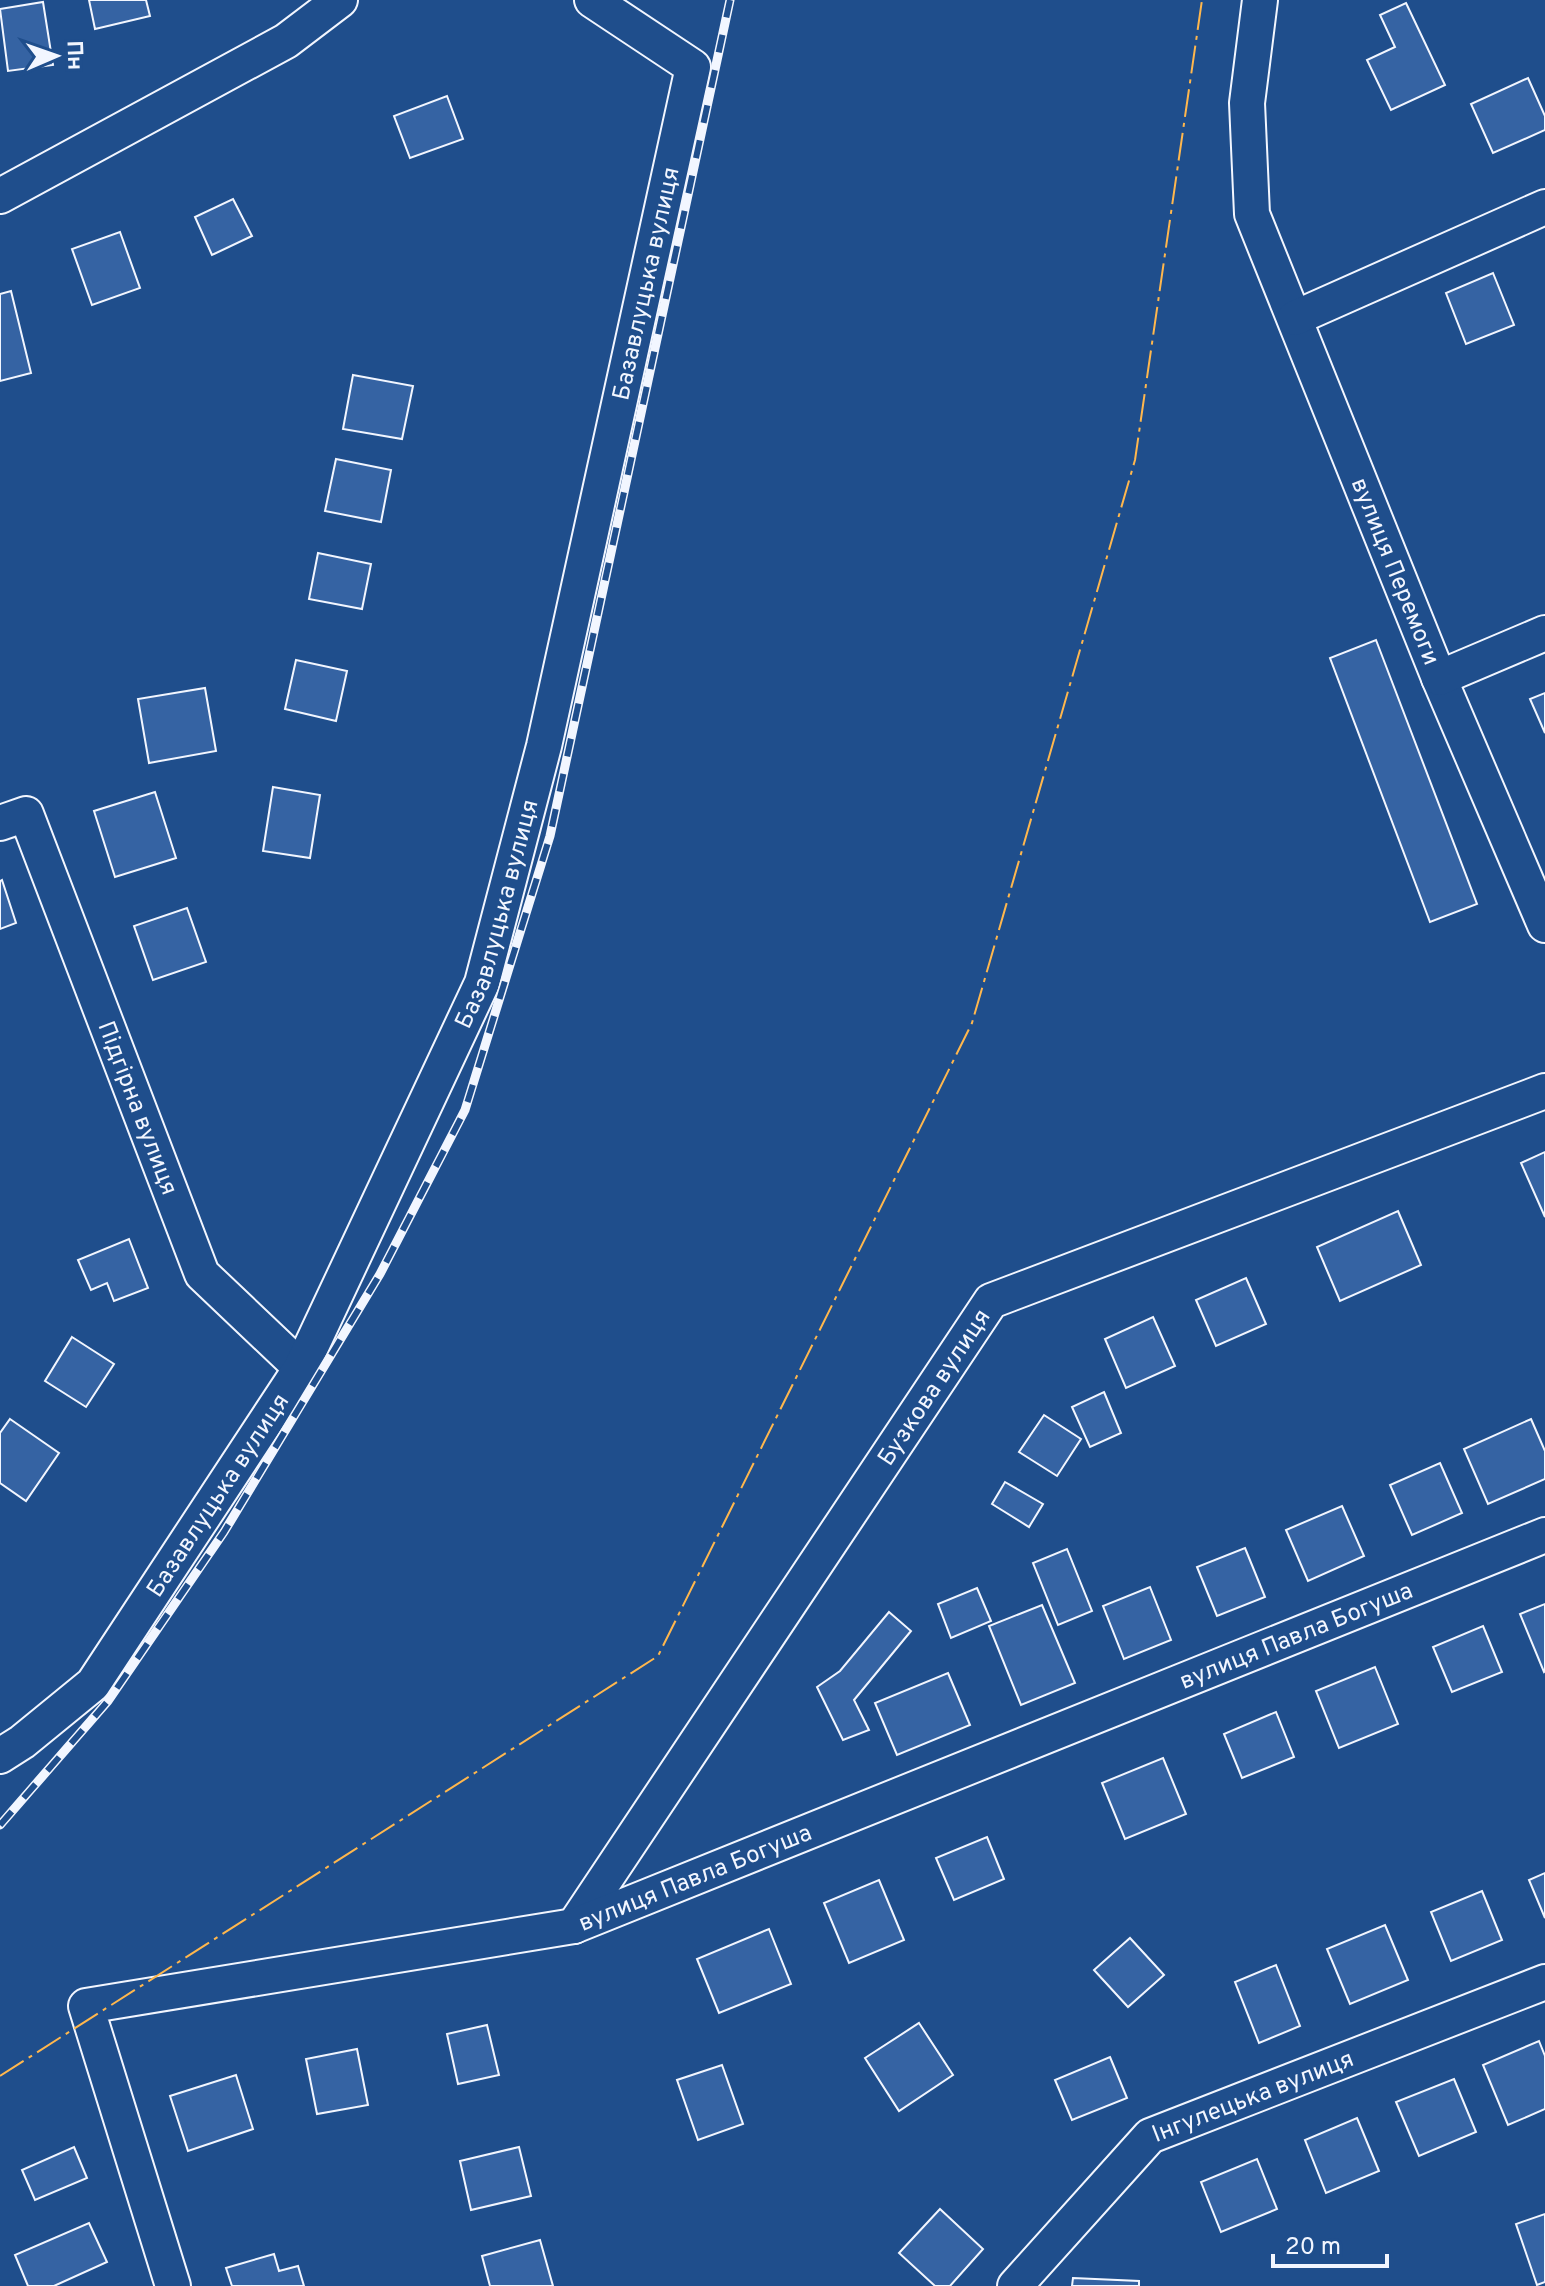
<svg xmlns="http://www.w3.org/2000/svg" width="1545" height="2286" font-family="Overpass,sans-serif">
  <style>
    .building { fill: #3563a3; stroke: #f2f6ff; stroke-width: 2 }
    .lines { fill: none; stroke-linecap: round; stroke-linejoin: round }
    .minor-casing { stroke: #f2f6ff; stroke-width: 38 }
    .minor { stroke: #1f4e8c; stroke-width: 34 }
    .rail-casing { stroke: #f2f6ff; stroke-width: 9 }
    .rail { stroke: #1f4e8c; stroke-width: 6; stroke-dasharray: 18; stroke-linecap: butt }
    .power { stroke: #ffb74d; stroke-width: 2; stroke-dasharray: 28 6 4 6; stroke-linecap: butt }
    .labels { text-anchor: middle; stroke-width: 6; stroke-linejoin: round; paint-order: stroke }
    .street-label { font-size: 24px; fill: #f2f6ff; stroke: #1f4e8c }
  </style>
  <rect width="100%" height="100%" fill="#1f4e8c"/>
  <!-- building -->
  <g class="building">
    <path d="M89,0H146L150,16L95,29Z"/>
    <path d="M43,2L53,65L8,71L0,9Z"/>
    <path d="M1406,3L1445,85L1391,110L1367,60L1395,47L1380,15Z"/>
    <path d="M1528,78L1545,116V130L1493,153L1471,104Z"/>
    <path d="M447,96L463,139L410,158L394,116Z"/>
    <path d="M233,199L252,236L212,255L195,217Z"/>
    <path d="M120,232L140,288L92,305L72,249Z"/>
    <path d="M1493,273L1514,325L1466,344L1446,293Z"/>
    <path d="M11,291L31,373L0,381V294Z"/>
    <path d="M353,375L413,386L402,439L343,429Z"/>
    <path d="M336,459L391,470L381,522L325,511Z"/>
    <path d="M318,553L371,564L362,609L309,599Z"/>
    <path d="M1376,640L1477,904L1430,922L1330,658Z"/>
    <path d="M296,660L347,671L336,721L285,709Z"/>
    <path d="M205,688L216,751L149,763L138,699Z"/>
    <path d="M1545,693V733L1530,699Z"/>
    <path d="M273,787L320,795L310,858L263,851Z"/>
    <path d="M155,792L176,858L115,877L94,811Z"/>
    <path d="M2,880L16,923L0,929V881Z"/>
    <path d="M187,908L206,962L153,980L134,926Z"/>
    <path d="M1545,1152V1217L1521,1163Z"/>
    <path d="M1398,1211L1421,1265L1340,1301L1317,1247Z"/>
    <path d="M129,1239L148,1288L114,1301L107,1283L91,1290L78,1260Z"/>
    <path d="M1246,1278L1266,1324L1216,1346L1196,1300Z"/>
    <path d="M1153,1317L1175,1366L1126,1388L1105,1339Z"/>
    <path d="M72,1337L114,1364L86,1407L45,1381Z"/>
    <path d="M1104,1392L1121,1433L1090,1447L1072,1407Z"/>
    <path d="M1044,1415L1081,1439L1057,1476L1019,1452Z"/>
    <path d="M10,1419L59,1453L26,1501L0,1483V1433Z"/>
    <path d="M1531,1419L1545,1451V1479L1488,1504L1464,1449Z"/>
    <path d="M1440,1463L1462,1513L1412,1535L1390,1485Z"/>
    <path d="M1005,1482L1043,1504L1029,1527L992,1504Z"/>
    <path d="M1342,1506L1364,1556L1308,1581L1286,1530Z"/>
    <path d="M1245,1548L1265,1597L1217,1616L1197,1567Z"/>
    <path d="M1067,1549L1092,1611L1058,1625L1033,1563Z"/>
    <path d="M1150,1587L1171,1640L1124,1659L1103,1606Z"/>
    <path d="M977,1588L991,1621L951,1638L938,1604Z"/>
    <path d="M1545,1604V1671L1544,1672L1520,1614Z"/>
    <path d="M1042,1605L1075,1683L1021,1705L989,1626Z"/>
    <path d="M889,1612L911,1631L854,1700L869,1730L843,1740L817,1687L840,1671Z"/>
    <path d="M1483,1626L1502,1672L1452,1692L1433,1647Z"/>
    <path d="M1375,1667L1398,1724L1339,1748L1316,1691Z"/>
    <path d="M948,1673L970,1725L897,1755L875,1703Z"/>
    <path d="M1276,1712L1294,1757L1242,1778L1224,1734Z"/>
    <path d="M1163,1758L1186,1814L1125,1839L1102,1783Z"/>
    <path d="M987,1837L1004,1879L954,1900L936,1858Z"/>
    <path d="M1545,1873V1918L1529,1880Z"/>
    <path d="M879,1880L904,1940L849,1963L824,1903Z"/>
    <path d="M1482,1891L1502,1940L1451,1961L1431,1912Z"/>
    <path d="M1385,1925L1408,1980L1350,2004L1327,1949Z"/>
    <path d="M769,1929L791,1984L719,2013L697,1959Z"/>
    <path d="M1130,1938L1164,1975L1128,2007L1094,1970Z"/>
    <path d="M1276,1965L1300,2026L1259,2043L1235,1982Z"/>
    <path d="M919,2023L953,2075L899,2111L865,2058Z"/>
    <path d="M487,2025L499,2075L458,2084L447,2034Z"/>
    <path d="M1539,2041L1545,2056V2109L1508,2125L1483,2065Z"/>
    <path d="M357,2049L368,2105L317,2114L306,2059Z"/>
    <path d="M1110,2057L1127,2098L1072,2120L1055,2080Z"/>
    <path d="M722,2065L743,2124L698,2140L677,2080Z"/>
    <path d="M236,2075L253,2129L188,2151L170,2096Z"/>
    <path d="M1454,2079L1476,2132L1419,2156L1396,2102Z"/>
    <path d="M1357,2118L1379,2171L1326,2193L1305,2140Z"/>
    <path d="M74,2147L87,2178L35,2200L22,2170Z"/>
    <path d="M519,2147L531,2196L471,2210L460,2161Z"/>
    <path d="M1257,2159L1277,2209L1221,2232L1201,2182Z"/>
    <path d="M940,2209L983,2249L950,2286H935L899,2253Z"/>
    <path d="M1545,2214V2282L1537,2285L1516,2224Z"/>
    <path d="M89,2223L107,2262L54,2286H28L15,2255Z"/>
    <path d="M540,2240L553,2286H490L482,2256Z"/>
    <path d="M274,2254L279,2271L298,2266L304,2286H232L226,2268Z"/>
    <path d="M1073,2278L1139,2281V2286H1072Z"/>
  </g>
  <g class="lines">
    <defs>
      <g id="minor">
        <path id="s1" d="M1260,0L1247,103L1252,214L1439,678L1545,925"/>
        <path d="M0,196L286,41L340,0"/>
        <path d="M1295,318L1545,207"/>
        <path d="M1439,678L1545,633"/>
        <path id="s2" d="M0,823L26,814L202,1274L301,1368"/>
        <path id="s3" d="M0,1756L22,1742L93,1684L301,1368L482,983L544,746L693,67L592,0"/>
        <path id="s4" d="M574,1926L991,1301L1545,1091"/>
        <path id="s5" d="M173,2286L86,2006L574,1926L1545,1535"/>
        <path id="s6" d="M1015,2286L1150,2136L1545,1982"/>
      </g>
    </defs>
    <!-- minor casing -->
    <use href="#minor" class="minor-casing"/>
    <!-- minor -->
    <use href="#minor" class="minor"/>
    <defs>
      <path id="rail" d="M0,1825L108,1701L224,1532L380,1274L465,1110L550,836L730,0"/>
    </defs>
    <!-- rail casing -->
    <use href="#rail" class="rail-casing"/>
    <!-- rail -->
    <use href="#rail" class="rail"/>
    <!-- power -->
    <path class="power" d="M0,2076L658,1656L972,1023L1135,460L1202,0"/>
  </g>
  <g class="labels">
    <!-- street labels -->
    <g class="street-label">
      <text dy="8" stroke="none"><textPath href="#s3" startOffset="1640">Базавлуцька вулиця</textPath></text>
      <text dy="8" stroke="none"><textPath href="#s1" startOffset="600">вулиця Перемоги</textPath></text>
      <text dy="8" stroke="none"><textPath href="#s3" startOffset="992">Базавлуцька вулиця</textPath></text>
      <text dy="8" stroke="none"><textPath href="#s2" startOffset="342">Підгірна вулиця</textPath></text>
      <text dy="8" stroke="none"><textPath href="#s4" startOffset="648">Бузкова вулиця</textPath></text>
      <text dy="8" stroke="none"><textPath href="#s3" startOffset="344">Базавлуцька вулиця</textPath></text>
      <text dy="8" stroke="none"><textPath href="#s5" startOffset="1566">вулиця Павла Богуша</textPath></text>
      <text dy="8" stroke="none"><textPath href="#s5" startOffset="918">вулиця Павла Богуша</textPath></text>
      <text dy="8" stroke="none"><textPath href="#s6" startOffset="312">Інгулецька вулиця</textPath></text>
    </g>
  </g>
  <!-- north arrow -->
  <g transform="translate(56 56) rotate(88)" stroke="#1f4e8c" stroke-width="6" paint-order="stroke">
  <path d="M0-6L14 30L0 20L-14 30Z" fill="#f2f6ff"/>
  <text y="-12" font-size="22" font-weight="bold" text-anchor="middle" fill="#f2f6ff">Пн</text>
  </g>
  <!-- scale -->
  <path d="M1273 2254v12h114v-12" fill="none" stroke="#f2f6ff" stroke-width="4"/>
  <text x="1285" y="2254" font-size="24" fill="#f2f6ff" stroke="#1f4e8c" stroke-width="6" paint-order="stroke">20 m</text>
</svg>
